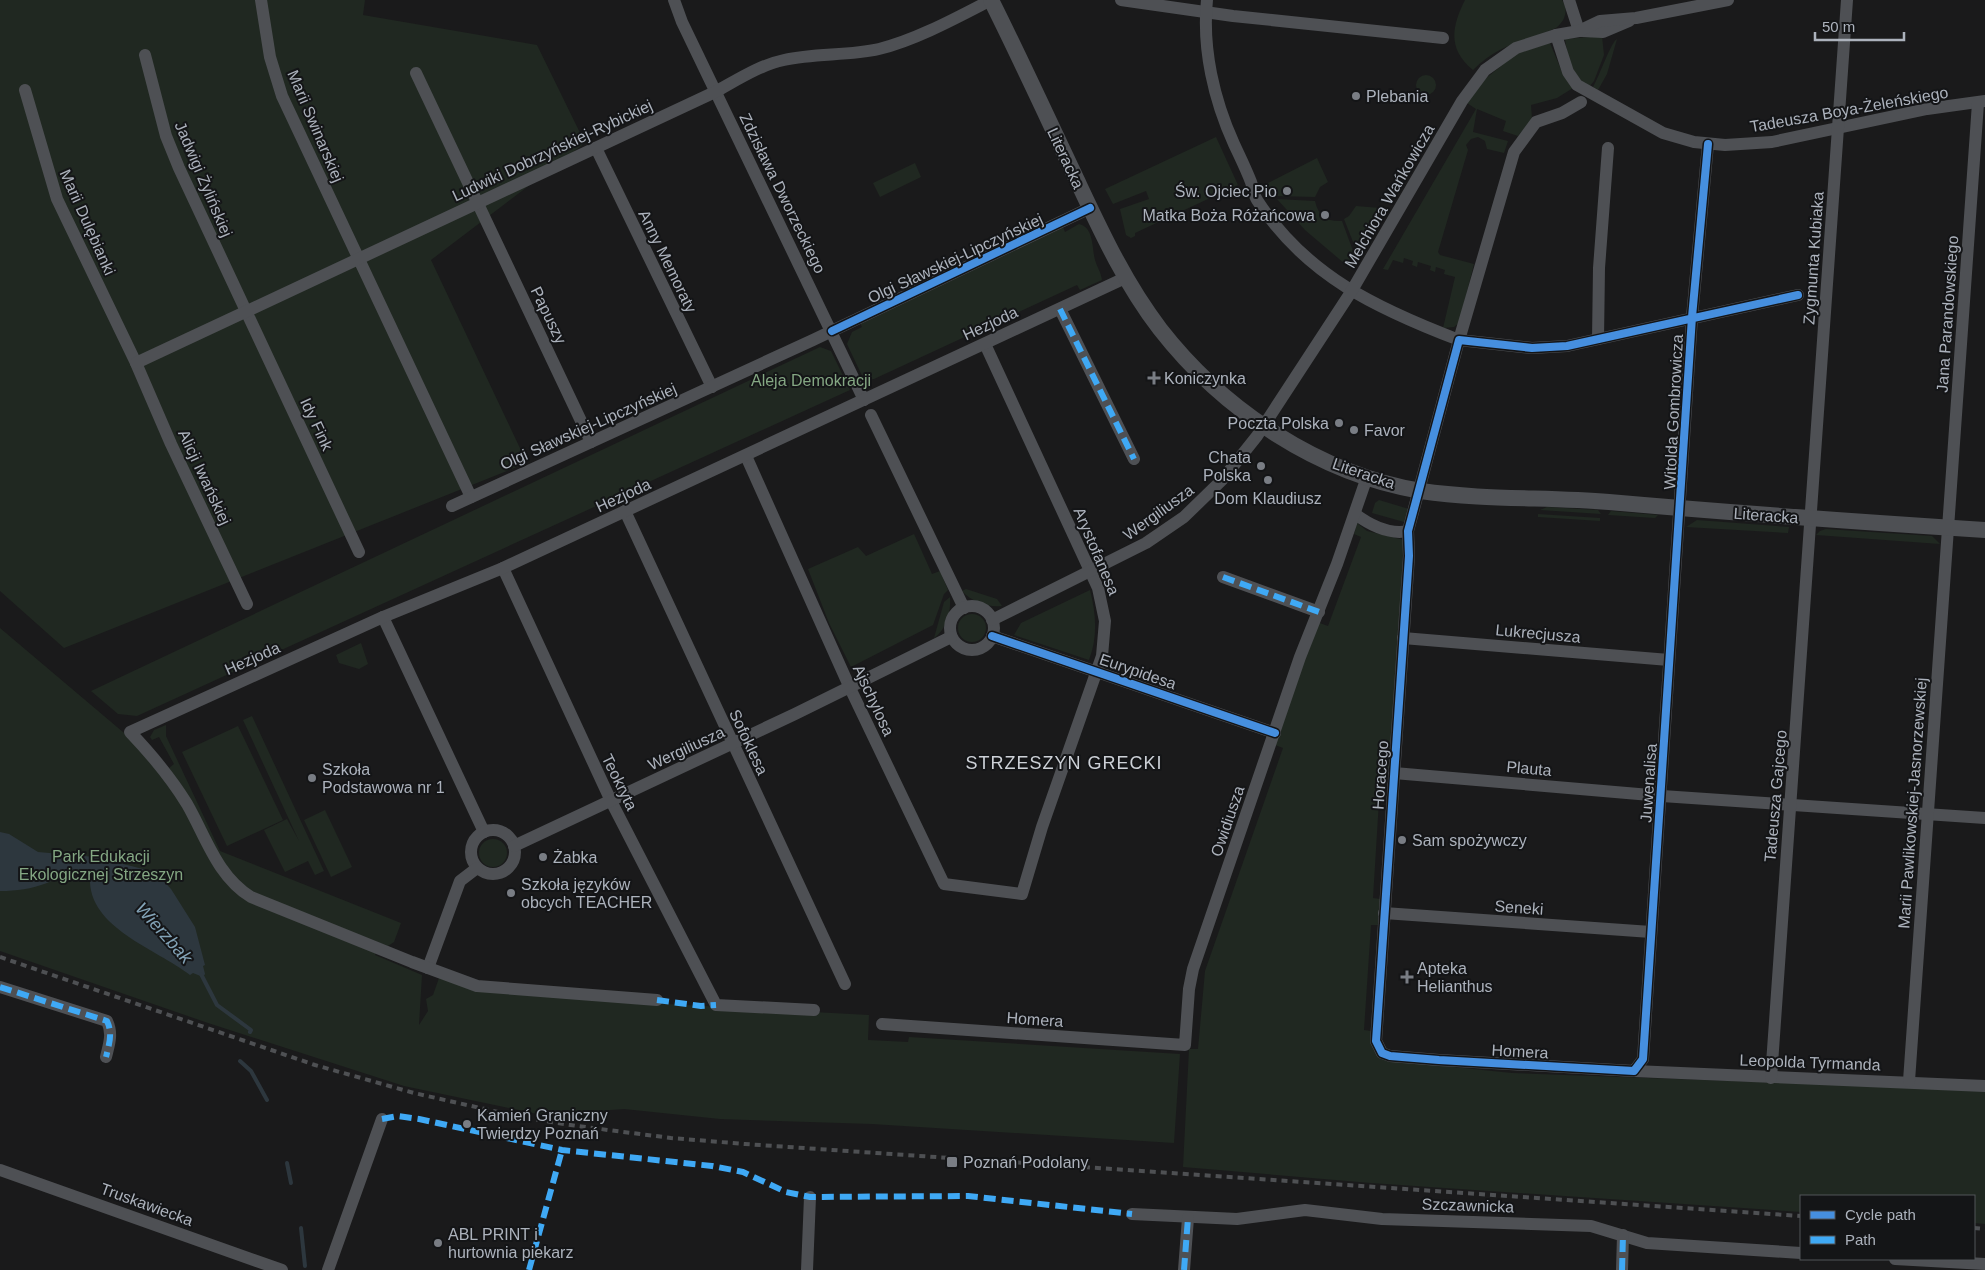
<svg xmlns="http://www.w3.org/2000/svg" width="1985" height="1270" font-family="Helvetica,sans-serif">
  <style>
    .green { fill: #202821 }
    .water { fill: #2d373e }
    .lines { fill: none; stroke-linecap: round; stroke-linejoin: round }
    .stream { stroke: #2d373e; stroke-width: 4 }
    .minor { stroke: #4e5054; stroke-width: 12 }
    .tertiary { stroke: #4e5054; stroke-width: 16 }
    .rail { stroke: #4e5053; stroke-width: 4; stroke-dasharray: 6 5; stroke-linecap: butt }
    .quiet { stroke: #3fa9f5; stroke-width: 6; stroke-dasharray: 12 6; stroke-linecap: butt }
    .cycleway-casing { stroke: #141517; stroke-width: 11 }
    .cycleway { stroke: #468fdf; stroke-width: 8 }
    .poi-dot { fill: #797d84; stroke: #141517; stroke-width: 2 }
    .labels { text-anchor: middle; stroke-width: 4; stroke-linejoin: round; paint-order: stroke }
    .poi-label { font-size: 16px; fill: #acb2bc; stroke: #141517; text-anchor: start }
    .street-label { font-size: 16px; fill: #acb2bc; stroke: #141517 }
    .park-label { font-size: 16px; fill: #84a783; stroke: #141517 }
    .neighbourhood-label { font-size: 18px; letter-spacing: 1px; fill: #cdd1d7; stroke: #141517 }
    .water-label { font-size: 18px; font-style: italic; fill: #83a3b7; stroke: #141517 }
  </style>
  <rect width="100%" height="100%" fill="#1a1a1b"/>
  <!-- green -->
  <g class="green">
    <path d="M0,0H365L363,15L537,45L585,143L431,260L527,463L64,648L0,591Z"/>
    <path d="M1465,0H1562C1569,10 1565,21 1556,28C1524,42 1500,43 1473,70C1448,49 1451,28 1465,0Z"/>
    <path d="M1602,36L1604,55L1594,81L1589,87C1571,74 1568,60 1565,39Z"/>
    <path d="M1617,39L1607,74L1598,90L1593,87C1599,77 1611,42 1617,39Z"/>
    <path d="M1550,43L1562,72L1573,88L1557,98L1531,105L1532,119L1518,136L1503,131L1506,121L1477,109L1473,132L1508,141L1504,153L1487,149L1485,141L1478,137L1471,139L1466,145L1468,150L1438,252L1440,255L1474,264L1459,323L1454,327L1443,328L1455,277L1444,274L1445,270L1436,267L1435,272L1430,270L1431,266L1418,262L1417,267L1412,265L1413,261L1404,258L1403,263L1393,260L1388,270L1383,269L1476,109L1467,103L1485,79L1517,53Z"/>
    <circle cx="1426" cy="85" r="10"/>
    <path d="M1216,137L1238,185L1135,233V236L1131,238L1126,235L1120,209L1149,199L1146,191L1113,204L1105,189Z"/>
    <path d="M1317,158L1328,182L1320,187L1315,197L1275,196L1266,184Z"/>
    <path d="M915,163L921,177L880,197L873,183Z"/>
    <path d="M1277,199L1315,201C1318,216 1327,222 1342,221L1356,259L1351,269L1305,230Z"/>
    <path d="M1356,206L1380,208L1357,252L1344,219L1349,216Z"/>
    <path d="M1079,224C1094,227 1092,249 1095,260C1097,267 1101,272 1102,280L1080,290L1077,285L874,379L864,380L847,344L852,332L862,327L860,323L1063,227L1065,232Z"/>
    <path d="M820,347L831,351L850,390L137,716L118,714L91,691Z"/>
    <path d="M1379,500L1409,509L1404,522L1372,513L1375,503Z"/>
    <path d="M1547,507L1598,510L1601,514L1540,510Z"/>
    <path d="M1611,511L1658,515L1655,518L1608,515Z"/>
    <path d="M1538,514L1600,518V521L1538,517Z"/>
    <path d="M1697,520L1789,527L1788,533L1686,527Z"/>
    <path d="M1357,523L1367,531L1404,540V542L1389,768H1381L1373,898L1380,899L1378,925H1371L1364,1030L1371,1031C1370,1044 1372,1053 1385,1060L1512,1073L1985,1090V1224L1974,1223V1196H1801V1212L1371,1183L1183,1167L1189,1049H1198L1205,971L1283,748L1275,745L1317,622L1328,626L1361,537L1354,534Z"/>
    <path d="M1826,529L1932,536L1940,544L1816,535L1820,531Z"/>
    <path d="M914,534L932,574L940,571L948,590L944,594L933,625L851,667L829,623L808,569L858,547L866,556Z"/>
    <path d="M966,589L997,599L1002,606C988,608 971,601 962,591Z"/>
    <path d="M1090,590C1096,614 1098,636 1089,660L1014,635L1021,623Z"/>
    <path d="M950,597C951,611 947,629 934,638L944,602Z"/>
    <circle cx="972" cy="628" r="14"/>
    <path d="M0,628L130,738L173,790L228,883L377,950L375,955L422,975L419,1025L428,1011L426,999L433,995L439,978L611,1001L869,1015L868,1040L908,1042L909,1037L1180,1054L1174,1143L872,1124L720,1119L624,1109L542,1115L404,1086L208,1023L0,951Z"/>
    <path d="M361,643L368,664L359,669L339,663L336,655Z"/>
    <path d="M252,716L324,871L315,875L308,861L285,872L264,830L287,819L299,841L243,720Z"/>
    <path d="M166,725V736L220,851L401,923L394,942L388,946L249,893L233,880L169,768L174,764L159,737L152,740L150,737L154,730Z"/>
    <path d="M238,726L283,820L227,846L182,752Z"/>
    <path d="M325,810L352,867L331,877L304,820Z"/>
    <circle cx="493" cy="853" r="14"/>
  </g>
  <!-- water -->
  <path class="water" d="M0,832L9,834L38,852L95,857L143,869L158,875L171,889L195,927L205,965L203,966L205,974L203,977L193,973L190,975C157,949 88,928 90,878L83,870C59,868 65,875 47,883C31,889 17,891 0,891Z"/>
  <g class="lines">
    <!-- stream -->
    <g class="stream">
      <path d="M201,974L217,1005L251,1030L250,1032"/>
      <path d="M240,1061L251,1071L267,1100"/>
      <path d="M287,1163L291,1183"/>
      <path d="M301,1228L305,1266"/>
    </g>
    <!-- minor -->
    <g class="minor">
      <path d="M261,0L270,57L282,96L471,497"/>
      <path d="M674,0L682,22L864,400"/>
      <path d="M1121,0L1233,16L1443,38"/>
      <path d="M1207,0C1202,49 1214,100 1234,144C1240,157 1246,169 1251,182C1253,188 1254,195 1257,200C1306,276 1378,309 1459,340L1514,152L1536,122L1562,113L1581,102"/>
      <path d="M1569,0L1579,31"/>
      <path d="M1582,31L1603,32L1629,21"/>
      <path d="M1556,35L1568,72L1577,85L1663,133L1694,142L1725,145L1772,142L1927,109L1985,101"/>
      <path d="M145,55L166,136L179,168L359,552"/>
      <path d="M416,73L591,442"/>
      <path d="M25,90L57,199L136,363L171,444L247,604"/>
      <path d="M1708,144L1692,317L1643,1059L1634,1071L1439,1060L1390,1056L1382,1053L1376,1041L1409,556L1408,531L1459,340L1532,348L1567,346L1798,295"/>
      <path d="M596,148L712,387"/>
      <path d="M1060,309L1134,459"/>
      <path d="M1598,339L1599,268L1608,148"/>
      <path d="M136,363L715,92C737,80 760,65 784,60C815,53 848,56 879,49C916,40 958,17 991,0"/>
      <path d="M871,415L964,608"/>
      <path d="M746,456L850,688L944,884L1022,894L1042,827L1102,656L1105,621L1098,588L985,344"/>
      <path d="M452,506L813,340L1090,208"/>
      <path d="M625,511L845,984"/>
      <path d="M1355,514C1370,525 1389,535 1408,531"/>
      <path d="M503,568L611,801L716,1005L814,1010"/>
      <path d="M1223,577L1319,612"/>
      <circle cx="972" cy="628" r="22"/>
      <path d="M383,617L484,832"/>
      <path d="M992,620L1146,543L1184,517L1222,480L1257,436L1351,292L1462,101L1485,70L1516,48L1556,35L1579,31L1600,21L1636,18L1728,0"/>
      <path d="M992,636L1275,733"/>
      <path d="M1403,638L1669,660"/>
      <path d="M1394,773L1662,796L1985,818"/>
      <circle cx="493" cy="852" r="22"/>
      <path d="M514,846L795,714L951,637"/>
      <path d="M1384,913L1651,932"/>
      <path d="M428,968L460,881L477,868"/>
      <path d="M0,987L107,1021C113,1034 109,1044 106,1057"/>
      <path d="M657,1000L477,986L412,962L251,897C217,876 206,837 187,804C171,778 150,753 130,732L383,617L503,568L1125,278"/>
      <path d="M882,1024L1185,1045L1189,989L1193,969L1300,657L1337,564L1367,477"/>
      <path d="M1634,1071L1985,1086"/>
      <path d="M1771,1078L1847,0"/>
      <path d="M1909,1081L1978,103"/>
      <path d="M0,1170L282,1270"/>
      <path d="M1132,1214L1237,1219L1305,1210L1382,1219L1591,1226L1647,1243L1801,1253"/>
      <path d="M1895,1259L1985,1264"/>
      <path d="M328,1270L382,1119"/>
      <path d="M807,1270L810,1197"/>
      <path d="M1184,1270L1188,1218"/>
      <path d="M1622,1270L1623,1235"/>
    </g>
    <!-- tertiary -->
    <path class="tertiary" d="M991,0C1020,58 1047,117 1075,176C1100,229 1124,282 1160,329C1223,410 1319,474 1421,491C1483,500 1547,497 1609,502C1734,513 1860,522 1985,530"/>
    <!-- rail -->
    <g class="rail">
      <path d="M0,957L315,1065L414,1093L520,1117L577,1126L671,1138L745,1144L1801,1216"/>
      <path d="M1974,1228L1985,1229"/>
    </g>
    <!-- quiet -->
    <g class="quiet">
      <path d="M1060,309L1134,459"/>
      <path d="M1223,577L1319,612"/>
      <path d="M0,987L107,1021C113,1034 109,1044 106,1057"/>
      <path d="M657,1000L701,1006L716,1005"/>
      <path d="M382,1119L398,1116L419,1119L562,1150L712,1166L743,1172L786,1192L810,1197L968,1196L1132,1214"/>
      <path d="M529,1270L562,1150"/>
      <path d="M1184,1270L1188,1218"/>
      <path d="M1622,1270L1623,1235"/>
    </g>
    <defs>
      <g id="cycleway">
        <path d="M1708,144L1692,317L1643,1059L1634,1071L1439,1060L1390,1056L1382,1053L1376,1041L1409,556L1408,531L1459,340L1532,348L1567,346L1798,295"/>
        <path d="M832,331L1090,208"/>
        <path d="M992,636L1275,733"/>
      </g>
    </defs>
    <!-- cycleway casing -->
    <use href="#cycleway" class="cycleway-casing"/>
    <!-- cycleway -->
    <use href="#cycleway" class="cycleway"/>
  </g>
  <!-- markers -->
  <g class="poi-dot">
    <circle cx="1356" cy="96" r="5"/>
    <circle cx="1287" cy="191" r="5"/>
    <circle cx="1325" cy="215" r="5"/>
    <path d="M1151.5 370.5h5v5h5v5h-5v5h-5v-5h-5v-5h5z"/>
    <circle cx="1339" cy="423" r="5"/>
    <circle cx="1354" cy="430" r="5"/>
    <circle cx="1261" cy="466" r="5"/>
    <circle cx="1268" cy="480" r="5"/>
    <circle cx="312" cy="778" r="5"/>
    <circle cx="1402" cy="840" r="5"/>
    <circle cx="543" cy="857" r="5"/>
    <circle cx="511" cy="893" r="5"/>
    <path d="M1404.5 969.5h5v5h5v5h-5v5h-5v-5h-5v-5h5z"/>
    <circle cx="467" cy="1124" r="5"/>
    <rect x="946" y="1156" width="12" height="12" rx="2.5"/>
    <circle cx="438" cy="1243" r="5"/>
  </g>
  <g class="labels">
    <!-- poi labels -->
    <g class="poi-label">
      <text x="1366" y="102">Plebania</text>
      <text x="1277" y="197" text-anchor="end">Św. Ojciec Pio</text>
      <text x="1315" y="221" text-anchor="end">Matka Boża Różańcowa</text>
      <text x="1164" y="384">Koniczynka</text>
      <text x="1329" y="429" text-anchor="end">Poczta Polska</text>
      <text x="1364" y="436">Favor</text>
      <text x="1251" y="463" text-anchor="end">Chata<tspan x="1251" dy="18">Polska</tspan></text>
      <text x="1268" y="504" text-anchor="middle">Dom Klaudiusz</text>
      <text x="322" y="775">Szkoła<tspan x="322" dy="18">Podstawowa nr 1</tspan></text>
      <text x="1412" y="846">Sam spożywczy</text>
      <text x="553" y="863">Żabka</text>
      <text x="521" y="890">Szkoła języków<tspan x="521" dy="18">obcych TEACHER</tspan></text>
      <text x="1417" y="974">Apteka<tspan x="1417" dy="18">Helianthus</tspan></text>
      <text x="477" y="1121">Kamień Graniczny<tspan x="477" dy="18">Twierdzy Poznań</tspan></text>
      <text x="963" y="1168">Poznań Podolany</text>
      <text x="448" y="1240">ABL PRINT i<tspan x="448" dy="18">hurtownia piekarz</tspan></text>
    </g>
    <!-- street labels -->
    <g class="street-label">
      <text transform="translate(1849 109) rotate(-10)" y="6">Tadeusza Boya-Żeleńskiego</text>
      <text transform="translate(316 126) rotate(67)" y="6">Marii Swinarskiej</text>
      <text transform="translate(552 150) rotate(-25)" y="6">Ludwiki Dobrzyńskiej-Rybickiej</text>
      <text transform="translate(1066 158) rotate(65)" y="6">Literacka</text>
      <text transform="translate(204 179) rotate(67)" y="6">Jadwigi Żylińskiej</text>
      <text transform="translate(783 193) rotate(64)" y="6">Zdzisława Dworzeckiego</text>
      <text transform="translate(1389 196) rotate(-60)" y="6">Melchiora Wańkowicza</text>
      <text transform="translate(88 222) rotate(66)" y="6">Marii Dulębianki</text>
      <text transform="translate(955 258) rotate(-25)" y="6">Olgi Sławskiej-Lipczyńskiej</text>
      <text transform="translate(1813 258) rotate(-86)" y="6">Zygmunta Kubiaka</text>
      <text transform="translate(668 261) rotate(64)" y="6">Anny Memoraty</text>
      <text transform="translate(1947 314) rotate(-86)" y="6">Jana Parandowskiego</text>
      <text transform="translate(549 315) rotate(64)" y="6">Papuszy</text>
      <text transform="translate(990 323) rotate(-25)" y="6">Hezjoda</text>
      <text transform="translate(1673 412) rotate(-87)" y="6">Witolda Gombrowicza</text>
      <text transform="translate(317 424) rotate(65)" y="6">Idy Fink</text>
      <text transform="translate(588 426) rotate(-24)" y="6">Olgi Sławskiej-Lipczyńskiej</text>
      <text transform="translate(1364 473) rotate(19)" y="6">Literacka</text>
      <text transform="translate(205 477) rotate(65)" y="6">Alicji Iwańskiej</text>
      <text transform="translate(623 495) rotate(-25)" y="6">Hezjoda</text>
      <text transform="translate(1158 512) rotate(-36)" y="6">Wergiliusza</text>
      <text transform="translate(1766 515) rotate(4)" y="6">Literacka</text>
      <text transform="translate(1097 551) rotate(67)" y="6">Arystofanesa</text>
      <text transform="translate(1538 633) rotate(5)" y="6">Lukrecjusza</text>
      <text transform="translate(252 658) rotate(-24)" y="6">Hezjoda</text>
      <text transform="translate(1138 671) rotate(19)" y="6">Eurypidesa</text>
      <text transform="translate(874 700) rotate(65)" y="6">Ajschylosa</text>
      <text transform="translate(749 742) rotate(65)" y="6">Sofoklesa</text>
      <text transform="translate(686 748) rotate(-25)" y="6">Wergiliusza</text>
      <text transform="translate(1529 768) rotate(5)" y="6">Plauta</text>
      <text transform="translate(1380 775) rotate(-86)" y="6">Horacego</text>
      <text transform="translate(620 782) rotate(64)" y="6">Teokryta</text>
      <text transform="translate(1648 783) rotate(-86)" y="6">Juwenalisa</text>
      <text transform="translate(1775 796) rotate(-85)" y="6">Tadeusza Gajcego</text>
      <text transform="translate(1912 803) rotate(-86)" y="6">Marii Pawlikowskiej-Jasnorzewskiej</text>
      <text transform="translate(1227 821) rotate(-71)" y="6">Owidiusza</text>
      <text transform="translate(1519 907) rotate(4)" y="6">Seneki</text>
      <text transform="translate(1035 1019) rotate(4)" y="6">Homera</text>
      <text transform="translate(1520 1051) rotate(3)" y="6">Homera</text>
      <text transform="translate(1810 1062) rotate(2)" y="6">Leopolda Tyrmanda</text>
      <text transform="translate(147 1204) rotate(20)" y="6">Truskawiecka</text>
      <text transform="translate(1468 1205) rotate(2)" y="6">Szczawnicka</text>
    </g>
    <!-- park labels -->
    <g class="park-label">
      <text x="811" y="386">Aleja Demokracji</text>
      <text x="101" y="862">Park Edukacji<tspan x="101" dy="18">Ekologicznej Strzeszyn</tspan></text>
    </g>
    <!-- neighbourhood labels -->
    <g class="neighbourhood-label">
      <text x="1064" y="769">STRZESZYN GRECKI</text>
    </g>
    <!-- water labels -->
    <g class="water-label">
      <text transform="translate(164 933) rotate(48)" y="6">Wierzbak</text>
    </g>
  </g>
  <!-- legend -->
  <rect x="1800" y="1195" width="175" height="65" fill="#141517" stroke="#515459"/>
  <rect x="1810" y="1211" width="25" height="8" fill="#468fdf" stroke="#515459"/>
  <text x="1845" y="1220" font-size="15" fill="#acb2bc">Cycle path</text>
  <rect x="1810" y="1236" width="25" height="8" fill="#3fa9f5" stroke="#515459"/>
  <text x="1845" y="1245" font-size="15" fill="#acb2bc">Path</text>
  <!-- scale -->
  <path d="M1815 32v8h89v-8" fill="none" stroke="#acb2bc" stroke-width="2.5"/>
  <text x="1822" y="32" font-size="15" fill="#acb2bc" stroke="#141517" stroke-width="4" paint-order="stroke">50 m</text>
</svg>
